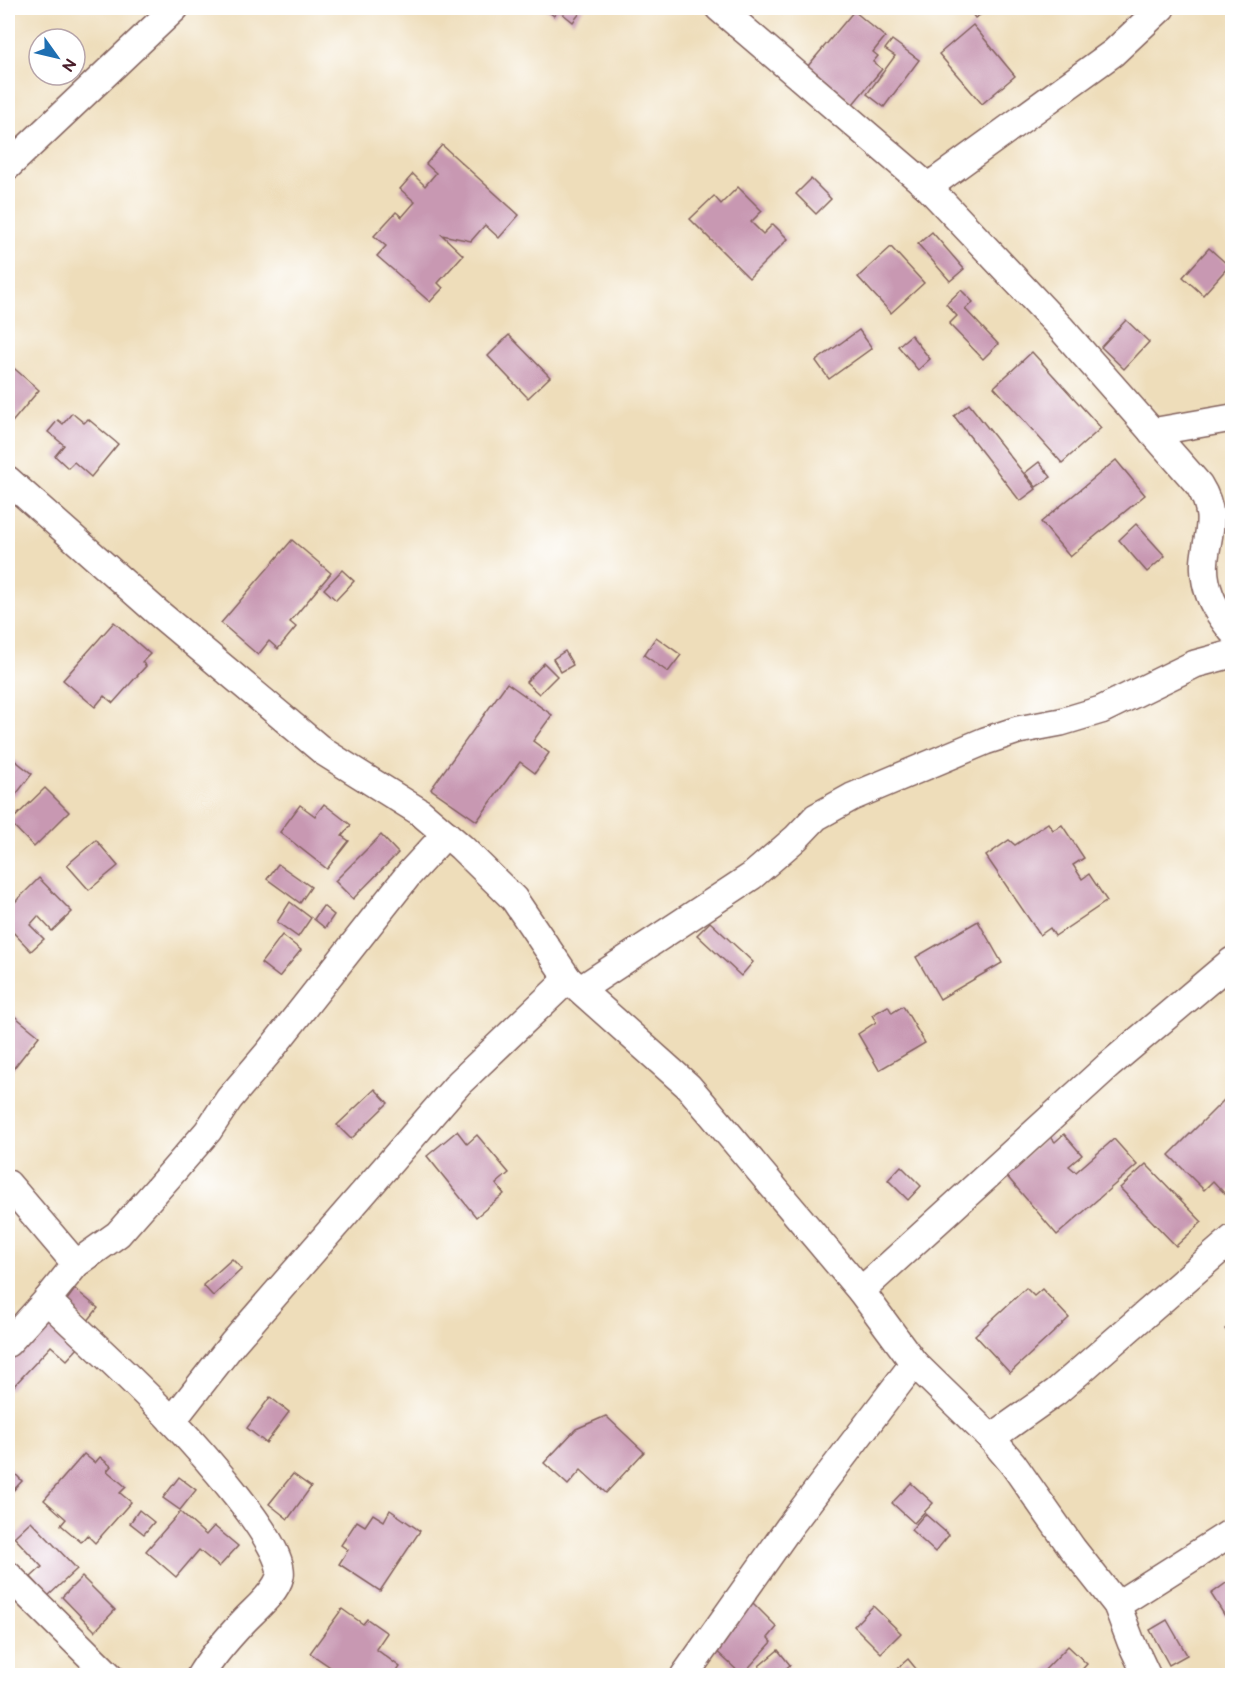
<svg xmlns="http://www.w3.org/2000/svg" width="1240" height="1683" font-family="'Balsamiq Sans',sans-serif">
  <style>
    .building { fill: #c898b2 }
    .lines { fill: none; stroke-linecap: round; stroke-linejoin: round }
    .minor-casing { stroke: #83625d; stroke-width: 30 }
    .minor { stroke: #fff; stroke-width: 27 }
  </style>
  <rect width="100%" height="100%" fill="#fff"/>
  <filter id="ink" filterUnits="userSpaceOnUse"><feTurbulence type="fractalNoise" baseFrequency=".0167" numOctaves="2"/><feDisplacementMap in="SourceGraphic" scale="12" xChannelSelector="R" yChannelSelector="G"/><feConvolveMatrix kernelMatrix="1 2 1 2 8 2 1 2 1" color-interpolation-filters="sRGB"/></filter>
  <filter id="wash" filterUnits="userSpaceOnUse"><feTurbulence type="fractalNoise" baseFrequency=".008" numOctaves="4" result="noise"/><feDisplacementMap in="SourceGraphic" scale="24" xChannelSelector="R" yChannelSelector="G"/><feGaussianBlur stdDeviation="1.35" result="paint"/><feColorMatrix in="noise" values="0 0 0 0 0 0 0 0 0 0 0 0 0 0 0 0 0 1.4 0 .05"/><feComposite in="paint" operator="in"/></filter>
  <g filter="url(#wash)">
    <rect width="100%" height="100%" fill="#eeddba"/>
    <g id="blocks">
      <!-- building -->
      <g class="building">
        <path d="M544,8H584L573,22L558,10L554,16Z"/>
        <path d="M968,8H992L975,18Z"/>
        <path d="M854,11L885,37L873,52L878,56L873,62L882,69L853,104L808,66Z"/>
        <path d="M973,25L1015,76L982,104L939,54Z"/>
        <path d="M892,40L919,60L884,107L867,94L895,56L885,49Z"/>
        <path d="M442,145L519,215L499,238L485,225L471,241L442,235L463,255L438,283L443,288L430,302L377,256L386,246L374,236L396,212L402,217L415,202L400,189L413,174L425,186L436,173L426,164Z"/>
        <path d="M811,179L831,199L816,214L796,194Z"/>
        <path d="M738,187L762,211L751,222L763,234L773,224L788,239L749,278L690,219L714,196L721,204Z"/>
        <path d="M932,232L964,269L950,281L918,244Z"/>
        <path d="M891,247L924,283L891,313L858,277Z"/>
        <path d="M1209,248L1229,266L1203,295L1183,277Z"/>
        <path d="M961,290L973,302L965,309L998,344L983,359L949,324L957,316L946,304Z"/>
        <path d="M1126,320L1149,342L1124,369L1101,347Z"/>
        <path d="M859,330L872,348L829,379L816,361Z"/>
        <path d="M509,335L550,377L528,398L488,356Z"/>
        <path d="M911,335L930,359L918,370L898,346Z"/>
        <path d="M1032,352L1101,428L1062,463L994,387Z"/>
        <path d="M8,363L39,390L8,427Z"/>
        <path d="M969,404L1036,489L1020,501L954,416Z"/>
        <path d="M72,413L84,423L88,419L118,444L91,477L74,462L68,468L55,456L64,445L48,432L58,420L63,424Z"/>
        <path d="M1116,460L1145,495L1070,557L1041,522Z"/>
        <path d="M1039,462L1051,477L1036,487L1025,473Z"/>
        <path d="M1136,524L1165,556L1147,572L1119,540Z"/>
        <path d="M292,540L331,573L290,622L296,627L278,649L269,641L258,655L221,623Z"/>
        <path d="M342,570L354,581L336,600L324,589Z"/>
        <path d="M114,622L150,654L142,662L146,666L113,703L104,696L95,707L63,680Z"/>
        <path d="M656,637L681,655L668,672L644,655Z"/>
        <path d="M565,651L573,665L561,672L553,659Z"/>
        <path d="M544,663L557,676L539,694L526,682Z"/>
        <path d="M507,683L552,715L533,741L549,753L535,773L520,762L477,821L431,789Z"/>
        <path d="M8,755L32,774L14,797L8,788Z"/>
        <path d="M45,788L69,812L34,847L10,822Z"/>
        <path d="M324,804L351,825L342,836L349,841L327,869L280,832L300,805L315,816Z"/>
        <path d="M1048,823L1053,830L1062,825L1084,858L1073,865L1082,879L1089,874L1107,901L1055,936L1050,928L1040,935L986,856L1009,840L1015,845Z"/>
        <path d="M381,835L398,853L353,899L335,881Z"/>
        <path d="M96,840L118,866L89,890L67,865Z"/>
        <path d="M278,864L311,887L300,903L267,879Z"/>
        <path d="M39,878L72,912L52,931L38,916L30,925L44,939L31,951L8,927V909Z"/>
        <path d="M290,902L311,918L298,937L277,922Z"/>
        <path d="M323,906L334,915L325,928L314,919Z"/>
        <path d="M978,921L1002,963L940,999L916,957Z"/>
        <path d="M710,922L753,962L741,976L697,935Z"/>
        <path d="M282,935L301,950L279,977L261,963Z"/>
        <path d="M888,1006L892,1013L903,1006L925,1043L879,1070L858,1034L876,1022L872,1015Z"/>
        <path d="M12,1014L39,1036L13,1069L8,1064V1019Z"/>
        <path d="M375,1089L388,1103L351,1139L337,1125Z"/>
        <path d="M1226,1098L1232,1104V1189L1226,1195L1213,1181L1204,1190L1169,1155Z"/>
        <path d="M457,1131L467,1144L477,1135L509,1173L496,1184L504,1194L476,1217L427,1156Z"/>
        <path d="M1064,1134L1082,1155L1069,1166L1076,1172L1114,1139L1137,1165L1057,1235L1005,1174L1049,1135L1055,1142Z"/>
        <path d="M1146,1164L1202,1222L1176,1246L1120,1188Z"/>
        <path d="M901,1166L921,1186L908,1200L888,1180Z"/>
        <path d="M232,1259L242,1269L213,1296L203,1285Z"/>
        <path d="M1026,1288L1034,1296L1042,1289L1069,1318L1010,1373L975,1335Z"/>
        <path d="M75,1289L98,1308L87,1322L64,1304Z"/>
        <path d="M43,1314L79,1347L67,1360L51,1346L10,1390L8,1387V1353Z"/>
        <path d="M1232,1324V1340L1225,1329Z"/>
        <path d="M270,1397L289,1412L266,1443L247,1428Z"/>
        <path d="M606,1416L644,1452L606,1493L581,1470L568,1485L544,1463L576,1429Z"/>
        <path d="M84,1454L95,1463L100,1457L111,1466L107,1471L126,1487L120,1493L131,1502L95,1543L87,1535L81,1542L61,1525L66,1519L44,1500Z"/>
        <path d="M8,1466L22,1481L8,1496Z"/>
        <path d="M293,1474L311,1487L288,1519L269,1504Z"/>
        <path d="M179,1477L196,1490L180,1510L163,1498Z"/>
        <path d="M911,1483L933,1503L914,1523L892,1503Z"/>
        <path d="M139,1510L154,1522L144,1534L130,1523Z"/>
        <path d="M390,1510L420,1531L380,1591L339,1564L348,1550L341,1545L357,1521L365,1526L373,1514L384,1521Z"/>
        <path d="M180,1512L206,1535L214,1526L238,1546L219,1567L199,1550L176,1577L146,1551Z"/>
        <path d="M925,1514L949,1535L935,1552L911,1530Z"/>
        <path d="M31,1521L77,1569L48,1596L31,1577L42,1567L14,1537Z"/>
        <path d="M82,1577L115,1610L95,1631L62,1597Z"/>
        <path d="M1229,1581L1232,1586V1612L1225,1616L1211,1594Z"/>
        <path d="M752,1602L777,1627L768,1638L772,1642L742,1675L711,1646Z"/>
        <path d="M873,1606L901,1633L881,1653L854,1626Z"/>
        <path d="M342,1609L363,1624L367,1619L387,1633L376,1649L400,1667L394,1676H332L336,1671L310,1653Z"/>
        <path d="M1167,1620L1187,1655L1169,1665L1150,1630Z"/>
        <path d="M1068,1646L1087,1664L1078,1674L1080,1676H1039Z"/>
        <path d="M778,1650L790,1665L777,1676H766L759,1666Z"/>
        <path d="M908,1659L922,1676H897L893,1672Z"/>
      </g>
    </g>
  </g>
  <g filter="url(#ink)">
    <use href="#blocks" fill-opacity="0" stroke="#83625d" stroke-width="1.5"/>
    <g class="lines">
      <defs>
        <g id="minor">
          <path d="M719,8L928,187L1060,327L1199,485C1224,525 1198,545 1206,582C1210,602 1220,615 1232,631"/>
          <path d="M8,166L175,8"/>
          <path d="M928,187L1113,53L1161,8"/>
          <path d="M1152,432L1232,418"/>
          <path d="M8,480L157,612L324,752L420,812L461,847L514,899L568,979L688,1086L861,1291L914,1363L991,1438L1013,1464L1072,1548L1117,1605L1131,1642L1147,1676"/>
          <path d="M581,989L752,876L796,838L816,817L852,797L985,741L1018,730L1061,722L1101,710L1195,664L1232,654"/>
          <path d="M8,1184L76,1264"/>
          <path d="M861,1291L1109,1065L1232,961"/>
          <path d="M47,1300C88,1340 133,1379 172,1421C195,1445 287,1546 280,1576C276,1593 254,1610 243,1622C227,1639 212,1656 200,1676"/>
          <path d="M8,1343L47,1300L76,1264L118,1234L169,1176L208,1131L229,1099L268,1053L409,874L446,834"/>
          <path d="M172,1421L233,1343L459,1083L568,979"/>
          <path d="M991,1438L1056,1392L1232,1239"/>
          <path d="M8,1575L110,1676"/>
          <path d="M1117,1605L1232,1532"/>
          <path d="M684,1676L790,1526L914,1363"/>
        </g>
      </defs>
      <!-- minor casing -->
      <use href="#minor" class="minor-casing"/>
      <!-- minor -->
      <use href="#minor" class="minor"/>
    </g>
  </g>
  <!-- margin -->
  <rect width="1240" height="1683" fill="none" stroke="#fff" stroke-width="30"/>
  <!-- north arrow -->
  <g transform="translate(57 57) rotate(124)"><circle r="28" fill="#ffffff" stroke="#b7a5aa" stroke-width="1.5"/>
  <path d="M0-4.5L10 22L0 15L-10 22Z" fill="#1f6fb2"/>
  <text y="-9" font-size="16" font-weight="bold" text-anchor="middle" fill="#4a1f2b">N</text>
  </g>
</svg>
